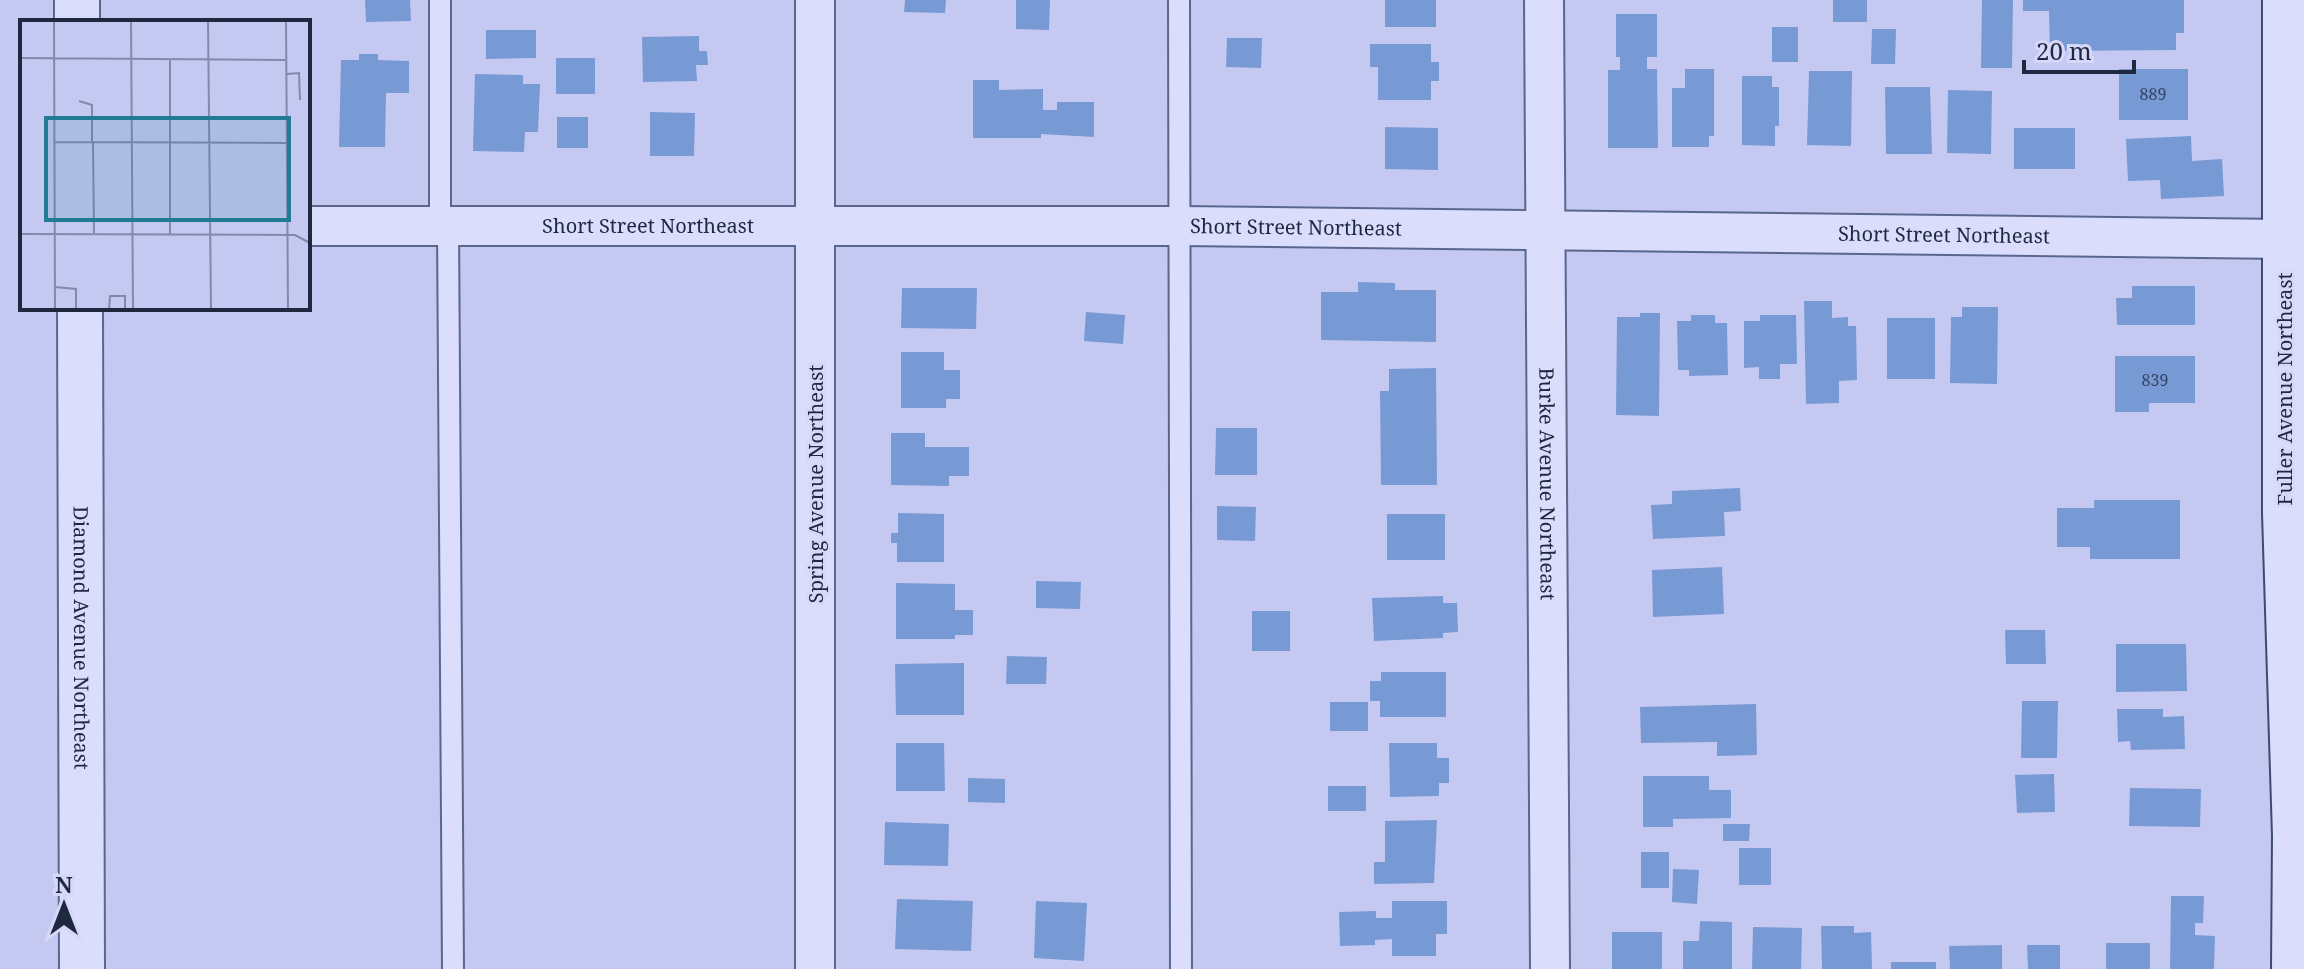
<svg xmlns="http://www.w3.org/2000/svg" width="2304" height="969" font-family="'Noto Serif',serif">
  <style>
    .building { fill: #789ad4 }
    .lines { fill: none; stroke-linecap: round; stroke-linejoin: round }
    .service-casing { stroke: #59678f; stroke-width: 24 }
    .minor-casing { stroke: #59678f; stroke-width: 42 }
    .tertiary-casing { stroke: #59678f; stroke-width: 48 }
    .secondary-casing { stroke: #3c4b71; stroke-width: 48 }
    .service { stroke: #daddfc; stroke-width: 20 }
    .minor { stroke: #daddfc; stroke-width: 38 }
    .tertiary { stroke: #daddfc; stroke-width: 44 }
    .secondary { stroke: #daddfc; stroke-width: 44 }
    .labels { text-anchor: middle; stroke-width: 6; stroke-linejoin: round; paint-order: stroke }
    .number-label { font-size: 16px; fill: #344464 }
    .street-label { font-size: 20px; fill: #1e283e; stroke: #d6d8f9 }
    .inset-road { fill: none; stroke: #8289aa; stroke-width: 2 }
    .view { fill: #227b95; fill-opacity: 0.15; stroke: #227b95; stroke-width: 4 }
    .inset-edge { fill: none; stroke: #1e283e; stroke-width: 4 }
  </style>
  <rect width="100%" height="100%" fill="#c5c9f2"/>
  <!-- building -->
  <g class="building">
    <path d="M365,0H410L411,21L366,22Z"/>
    <path d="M905,0H946L945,13L904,12Z"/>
    <path d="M1016,0H1050L1049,30L1016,29Z"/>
    <rect x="1385" y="0" width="51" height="27"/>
    <rect x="1833" y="0" width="34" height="22"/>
    <path d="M1982,0H2013L2012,68H1981Z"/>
    <path d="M2023,0H2184V33H2176V50L2050,51L2049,11H2023Z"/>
    <path d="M1616,14H1657V57H1647V69H1657L1658,148H1608V70H1620V57H1616Z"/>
    <rect x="1772" y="27" width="26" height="35"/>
    <path d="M1872,29H1896L1895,64H1871Z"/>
    <path d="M486,30H536V58L486,59Z"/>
    <path d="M699,36V51H707L708,65H696L697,81L643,82L642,37Z"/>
    <path d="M1227,38H1262L1261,68L1226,67Z"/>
    <path d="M1370,44H1431V62H1439V81H1431V100H1378V67H1370Z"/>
    <path d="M359,54H378V60L409,61V93H386L385,147H339L341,60H359Z"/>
    <rect x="556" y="58" width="39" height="36"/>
    <path d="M1685,69H1714V136H1709V147H1672V88H1685Z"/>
    <rect x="2119" y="69" width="69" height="51"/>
    <path d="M1809,71H1852L1851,146L1807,145Z"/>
    <path d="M475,74L523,75V84H540L538,132H525L524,152L473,151Z"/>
    <path d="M1742,76H1772V87H1779V126H1775V146L1742,145Z"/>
    <path d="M973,80H999V90L1043,89V110H1057V102H1094V137L1041,134V138H973Z"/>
    <path d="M1885,87H1930L1932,154H1886Z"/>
    <path d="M1948,90L1992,91L1991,154L1947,153Z"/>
    <path d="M650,112L695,113L694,156H650Z"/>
    <rect x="557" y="117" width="31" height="31"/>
    <path d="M1385,127L1438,128V170L1385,169Z"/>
    <rect x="2014" y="128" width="61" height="41"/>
    <path d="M2191,136L2192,161L2222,159L2224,196L2161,199L2160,180L2128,181L2126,139Z"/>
    <path d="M1358,282L1395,283V290H1436V342L1321,340V292H1358Z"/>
    <path d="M2132,286H2195V325H2117L2116,298H2132Z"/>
    <path d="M902,288H977L976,329L901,328Z"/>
    <path d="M1804,301H1832V318L1848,317V326H1856L1857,380L1839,381V403L1806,404Z"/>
    <path d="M1962,307H1998L1997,384L1950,383L1951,317H1962Z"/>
    <path d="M1086,312L1125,315L1123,344L1084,341Z"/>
    <path d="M1640,313H1660L1659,416L1616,415L1617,317H1640Z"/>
    <path d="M1691,315H1715V323H1727L1728,375L1689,376V370H1678L1677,321H1691Z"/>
    <path d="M1760,315H1796L1797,364H1780V379H1759V367L1744,368V321H1760Z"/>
    <rect x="1887" y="318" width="48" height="61"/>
    <path d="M901,352H944V370H960V399H946V408H901Z"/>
    <path d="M2115,356H2195V403H2149V412H2115Z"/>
    <path d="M1436,368L1437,485H1381L1380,391H1389V369Z"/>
    <path d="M1216,428H1257V475H1215Z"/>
    <path d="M891,433H925V447H969V476H949V486L891,485Z"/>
    <path d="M1740,488L1741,511L1724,512L1725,536L1653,539L1651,505L1672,504V491Z"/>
    <path d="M2094,500H2180V559H2090V547H2057V508H2094Z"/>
    <path d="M1217,506L1256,507L1255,541L1217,540Z"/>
    <path d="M898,513L944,514V562H897V543H891V533H898Z"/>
    <rect x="1387" y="514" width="58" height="46"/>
    <path d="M1722,567L1724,614L1653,617L1652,570Z"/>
    <path d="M1036,581L1081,582L1080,609L1036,608Z"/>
    <path d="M896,583L955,584V610H973V635H955V639H896Z"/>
    <path d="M1443,596V603H1457L1458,632L1443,633V638L1374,641L1372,598Z"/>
    <rect x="1252" y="611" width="38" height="40"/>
    <path d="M2005,630H2045L2046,664H2006Z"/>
    <path d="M2116,644H2186L2187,691L2116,692Z"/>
    <path d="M1007,656L1047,657L1046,684H1006Z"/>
    <path d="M964,663V715H896L895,664Z"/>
    <path d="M1381,672H1446V717H1380V701H1370V681H1381Z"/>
    <path d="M2022,701H2058L2057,758H2021Z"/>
    <rect x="1330" y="702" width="38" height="29"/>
    <path d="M1756,704L1757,755L1717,756V742L1641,743L1640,707Z"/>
    <path d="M2117,709H2163V717L2184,716L2185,749L2131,750L2130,741L2118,742Z"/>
    <path d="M896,743H944L945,791H896Z"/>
    <path d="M1389,743H1437V758H1449V783H1439V796L1390,797Z"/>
    <path d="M2054,774L2055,812L2017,813L2015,775Z"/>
    <path d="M1643,776H1709V790H1731V818L1673,819V827H1643Z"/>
    <path d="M968,778L1005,779V803L968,802Z"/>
    <rect x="1328" y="786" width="38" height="25"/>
    <path d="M2130,788L2201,789L2200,827L2129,826Z"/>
    <path d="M1437,820L1434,883L1374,884V862H1385V821Z"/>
    <path d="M885,822L949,824L948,866L884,865Z"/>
    <path d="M1723,824H1750L1749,841H1723Z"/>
    <rect x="1739" y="848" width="32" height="37"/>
    <rect x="1641" y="852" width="28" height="36"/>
    <path d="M1673,869L1699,870L1697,904L1672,902Z"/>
    <path d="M2171,896H2204L2203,923H2195V935L2215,936L2214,969H2170Z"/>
    <path d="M897,899L973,901L971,951L895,949Z"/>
    <path d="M1036,901L1087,903L1084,961L1034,958Z"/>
    <path d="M1392,901H1447V934H1436V956H1392V939L1375,940V945L1340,946L1339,912L1376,911V918H1392Z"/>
    <path d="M1700,921L1732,922V969H1683V941H1699Z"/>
    <path d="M1821,926H1854V933L1871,932L1872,969H1822Z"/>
    <path d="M1753,927L1802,928L1801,969H1752Z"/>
    <rect x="1612" y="932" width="50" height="37"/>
    <rect x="2106" y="943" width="44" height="26"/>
    <path d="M2002,945V969H1950L1949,946Z"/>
    <path d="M2027,945H2060V969H2028Z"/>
    <rect x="1891" y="962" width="45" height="7"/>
  </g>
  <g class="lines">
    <defs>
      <g id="service">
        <path d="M440,0V226"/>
        <path d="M1179,0L1181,969"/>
        <path d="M448,226L453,969"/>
      </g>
      <g id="minor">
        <path d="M815,0V969"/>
        <path id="s1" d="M1544,0L1550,969"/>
        <path id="s2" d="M308,226H1180L2285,239"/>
      </g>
      <g id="tertiary">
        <path d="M77,0V22"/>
        <path id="s3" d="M80,308L82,969"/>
      </g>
      <path id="secondary" d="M2285,0V513L2295,836L2294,969"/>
    </defs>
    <!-- service casing -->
    <use href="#service" class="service-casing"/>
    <!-- minor casing -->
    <use href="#minor" class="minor-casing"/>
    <!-- tertiary casing -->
    <use href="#tertiary" class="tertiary-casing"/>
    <!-- secondary casing -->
    <use href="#secondary" class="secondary-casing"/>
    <!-- service -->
    <use href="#service" class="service"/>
    <!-- minor -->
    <use href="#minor" class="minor"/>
    <!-- tertiary -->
    <use href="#tertiary" class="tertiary"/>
    <!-- secondary -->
    <use href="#secondary" class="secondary"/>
  </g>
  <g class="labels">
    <!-- number labels -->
    <g class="number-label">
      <text x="2153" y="100">889</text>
      <text x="2155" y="386">839</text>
    </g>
    <!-- street labels -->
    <g class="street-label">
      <text dy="7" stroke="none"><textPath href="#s2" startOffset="340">Short Street Northeast</textPath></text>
      <text dy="7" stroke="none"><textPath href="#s2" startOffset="988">Short Street Northeast</textPath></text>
      <text dy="7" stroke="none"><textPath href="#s2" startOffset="1636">Short Street Northeast</textPath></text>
      <text transform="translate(2285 389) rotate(-90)" y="7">Fuller Avenue Northeast</text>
      <text transform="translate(816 484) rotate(-90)" y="7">Spring Avenue Northeast</text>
      <text dy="7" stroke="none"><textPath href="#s1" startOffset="484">Burke Avenue Northeast</textPath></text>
      <text dy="7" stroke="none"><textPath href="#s3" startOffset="330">Diamond Avenue Northeast</textPath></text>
    </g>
  </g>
  <!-- overview -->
  <g transform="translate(20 20)">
    <rect width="290" height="290" fill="#c5c9f2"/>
    <path class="inset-road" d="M34,0L35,290M111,0L113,290M188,0L191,290M266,0L268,290M0,38L265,40M150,39V214M267,54L279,53L280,80M59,81L72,85V122M34,122L267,123M73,122L74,213M290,168V203M0,214L275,215L290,223M35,267L56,269V290M89,290L90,276H105V290"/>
    <path class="view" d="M26,98H269V200H26Z"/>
    <rect width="290" height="290" class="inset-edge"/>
  </g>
  <!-- north arrow -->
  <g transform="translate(64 905)" stroke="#d6d8f9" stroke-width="6" paint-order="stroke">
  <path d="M0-6L14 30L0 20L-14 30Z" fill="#1e283e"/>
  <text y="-12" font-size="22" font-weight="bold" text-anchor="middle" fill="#1e283e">N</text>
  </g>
  <!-- scale -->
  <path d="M2024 60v12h110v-12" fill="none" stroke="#1e283e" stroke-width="4"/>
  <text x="2036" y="60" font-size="24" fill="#1e283e" stroke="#d6d8f9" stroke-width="6" paint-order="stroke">20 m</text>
</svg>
